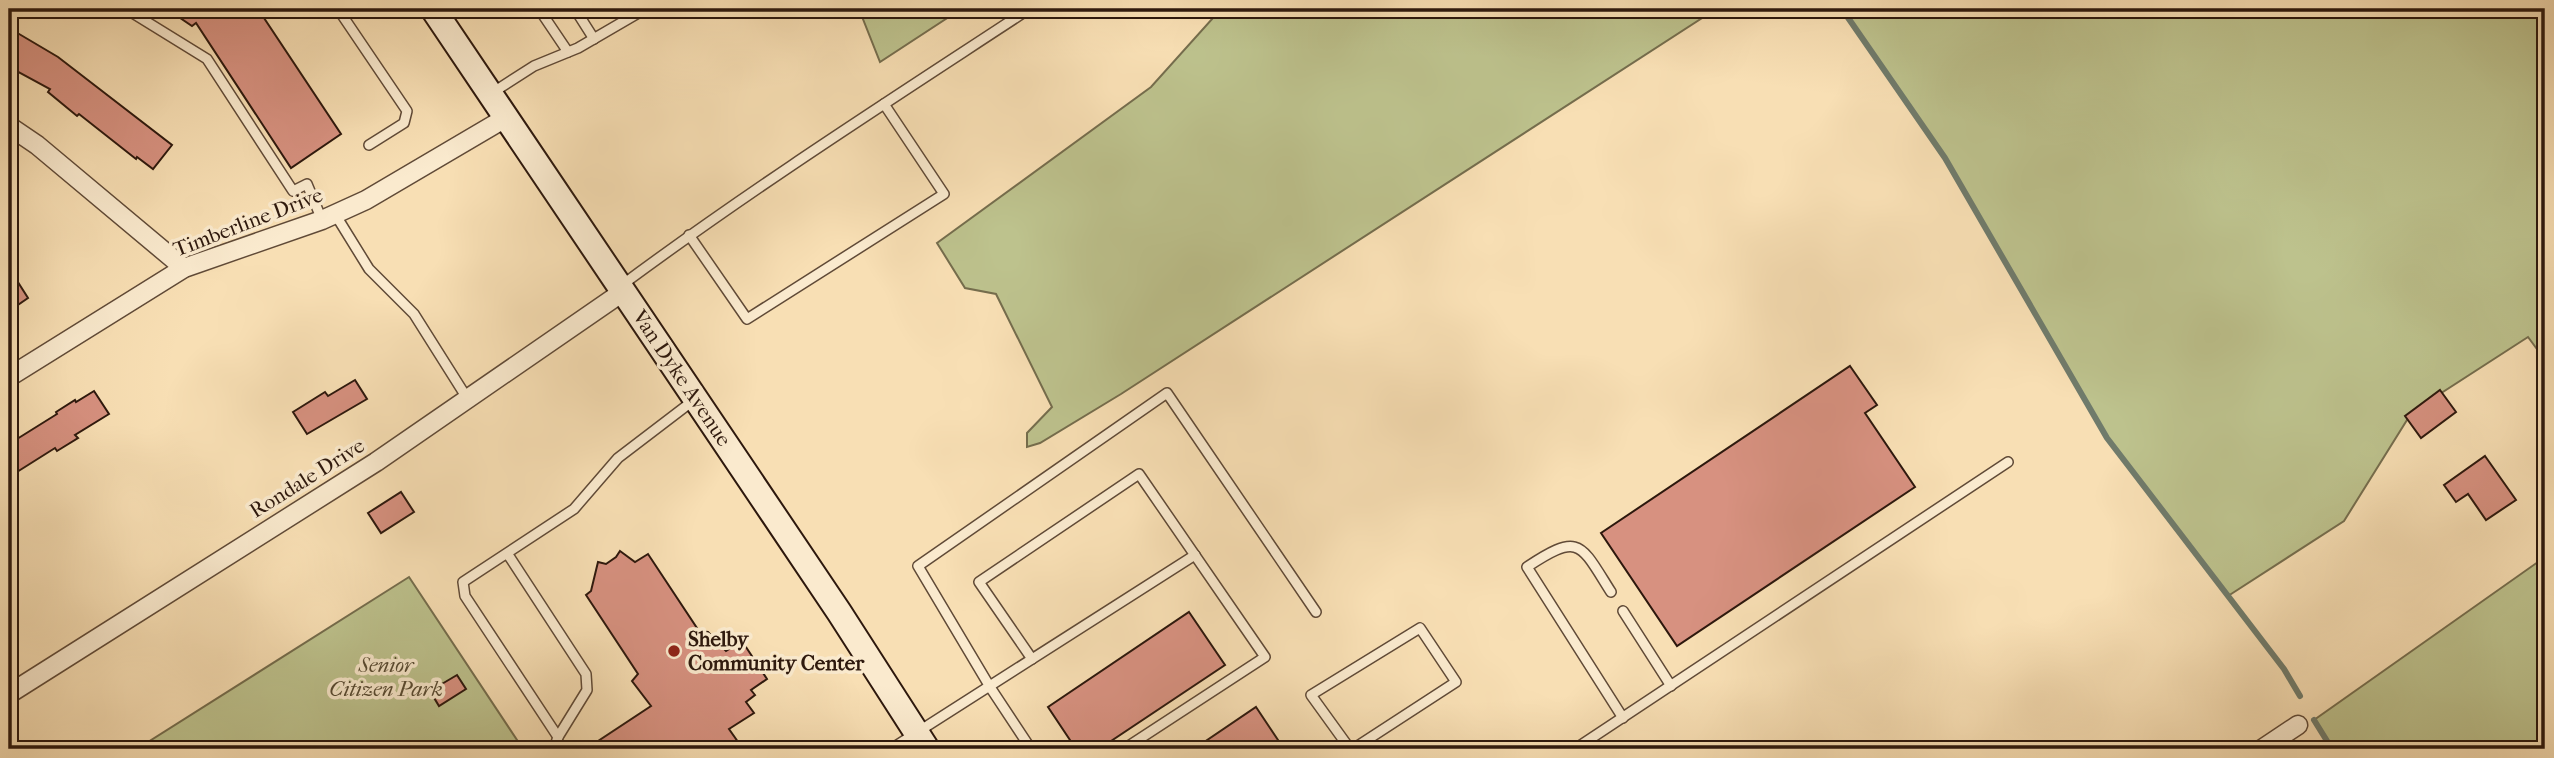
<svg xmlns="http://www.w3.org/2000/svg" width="2554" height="758" font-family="'IM FELL French Canon',serif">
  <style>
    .green { fill: #bdc28d; stroke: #756d4d; stroke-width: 2 }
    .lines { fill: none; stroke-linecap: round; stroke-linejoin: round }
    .stream { stroke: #707b6b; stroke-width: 6 }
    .building { fill: #d79180; stroke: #2d180d; stroke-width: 2 }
    .lane-casing { stroke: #604a37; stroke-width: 12 }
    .street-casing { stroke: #604a37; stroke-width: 21 }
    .secondary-casing { stroke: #2d180d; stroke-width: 28 }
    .lane { stroke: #faeace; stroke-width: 9 }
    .street { stroke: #faeace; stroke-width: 18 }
    .secondary { stroke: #faeace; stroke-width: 24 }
    .poi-dot { fill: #8f2418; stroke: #faeace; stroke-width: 2.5 }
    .labels { text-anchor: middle; stroke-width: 7; stroke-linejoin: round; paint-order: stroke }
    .street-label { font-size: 21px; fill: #2d180d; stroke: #faeace }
    .poi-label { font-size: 21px; font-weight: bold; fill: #2d180d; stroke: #faeace; text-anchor: start }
    .park-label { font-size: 21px; font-style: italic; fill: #584b33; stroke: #faeace }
  </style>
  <rect width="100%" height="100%" fill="#f8dfb4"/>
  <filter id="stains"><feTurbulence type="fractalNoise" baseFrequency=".00286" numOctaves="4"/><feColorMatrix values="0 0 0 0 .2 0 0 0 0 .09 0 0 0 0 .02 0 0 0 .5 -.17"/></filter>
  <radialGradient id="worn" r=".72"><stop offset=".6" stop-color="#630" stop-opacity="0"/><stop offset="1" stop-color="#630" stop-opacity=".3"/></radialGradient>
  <!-- green -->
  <g class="green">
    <path d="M859,9H961L880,62Z"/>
    <path d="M1221,9H1716L1121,394L1040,443L1027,447V433L1052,407L996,294L965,288L937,243L1151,87Z"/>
    <path d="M1842,9H2545V360L2528,337L2412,412L2344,521L2228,596L2107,438L1945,158Z"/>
    <path d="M2545,557V749H2332L2314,720Z"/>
    <path d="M409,577L523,749H137Z"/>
  </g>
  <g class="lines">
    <!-- stream -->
    <g class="stream">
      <path d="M1842,9L1945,158L2107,438L2284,669L2300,696"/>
      <path d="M2314,720L2332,749"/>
    </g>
  </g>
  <!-- building -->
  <g class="building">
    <path d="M167,9H258L341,134L291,168L196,23L192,26Z"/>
    <path d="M9,28L58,57L172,145L153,169L137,157L136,159L79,114L77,116L48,92L50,89L9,67Z"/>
    <path d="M9,268L28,298L9,311Z"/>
    <path d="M1850,366L1877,405L1865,413L1915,487L1677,646L1601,533Z"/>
    <path d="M355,380L367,399L307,434L293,412L325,392L328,396Z"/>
    <path d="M2440,390L2456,412L2421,438L2405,416Z"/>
    <path d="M94,391L109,414L75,435L78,438L57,451L55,448L9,477V444L57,414L56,412L75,400L76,402Z"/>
    <path d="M2485,456L2516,500L2486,520L2468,494L2456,502L2444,485Z"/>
    <path d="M401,492L414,512L381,533L368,513Z"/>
    <path d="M620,551L635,562L648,554L699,631L708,632L726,651L742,641L767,679L751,690L755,695L746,702L754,713L729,729L743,749H586L651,706L632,681L638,674L586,595L591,591L598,562L606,564L616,557Z"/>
    <path d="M1189,612L1225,665L1099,749H1076L1048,707Z"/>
    <path d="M457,675L466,689L439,706L430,691Z"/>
    <path d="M1256,707L1284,749H1194Z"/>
  </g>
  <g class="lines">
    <defs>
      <g id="lane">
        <path d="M126,9L207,59L293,191L307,184L322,220"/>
        <path d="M338,9L407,111L404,123L369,145"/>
        <path d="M539,9L568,52"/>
        <path d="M575,9L594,39"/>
        <path d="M492,93L534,66L578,48L645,9"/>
        <path d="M335,214L369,269L414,314L467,398"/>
        <path d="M689,235L747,319L944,194L884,104"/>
        <path d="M622,285C754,187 892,99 1029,9"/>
        <path d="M507,553L586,674L587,690L558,737L465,596L463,582L574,509L618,458L694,400"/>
        <path d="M1611,592C1580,543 1580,532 1527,567L1623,718"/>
        <path d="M1623,611L1671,686"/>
        <path d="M1032,659L979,582L1139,474L1265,657L1124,749"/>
        <path d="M554,749L558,737"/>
        <path d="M891,749L1195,555"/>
        <path d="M1031,749L990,687L918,566L1167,393L1316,612"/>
        <path d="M1350,749L1311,695L1420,628L1456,682L1353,749"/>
        <path d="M1575,749L2008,462"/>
      </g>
      <g id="street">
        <path d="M9,126L37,145L184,268"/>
        <path d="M9,377L184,268L322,220L366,200L507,117"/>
        <path d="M9,694L376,462L624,291"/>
        <path d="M2262,749L2298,725"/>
      </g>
      <path id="secondary" d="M433,9L839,612L927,749"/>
    </defs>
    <!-- lane casing -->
    <use href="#lane" class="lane-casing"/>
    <!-- street casing -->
    <use href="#street" class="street-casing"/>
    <!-- secondary casing -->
    <use href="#secondary" class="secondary-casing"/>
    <!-- lane -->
    <use href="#lane" class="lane"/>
    <!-- street -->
    <use href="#street" class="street"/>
    <!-- secondary -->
    <use href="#secondary" class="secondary"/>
  </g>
  <!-- markers -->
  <circle class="poi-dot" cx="674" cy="651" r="7"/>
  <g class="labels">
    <!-- street labels -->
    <g class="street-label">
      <text transform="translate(248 222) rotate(-21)" y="7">Timberline Drive</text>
      <text transform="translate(682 378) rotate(56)" y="7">Van Dyke Avenue</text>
      <text transform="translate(307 478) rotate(-32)" y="7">Rondale Drive</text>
    </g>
    <!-- poi labels -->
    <g class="poi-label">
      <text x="688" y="646">Shelby<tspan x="688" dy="24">Community Center</tspan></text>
    </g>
    <!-- park labels -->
    <g class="park-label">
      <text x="386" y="672">Senior<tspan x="386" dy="24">Citizen Park</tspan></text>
    </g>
  </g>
  <!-- margin -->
  <rect width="2554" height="758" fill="none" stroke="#f8dfb4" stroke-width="35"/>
  <rect x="10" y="10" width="2533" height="737" fill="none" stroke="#2d180d" stroke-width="3.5"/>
  <rect x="18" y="18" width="2519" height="723" fill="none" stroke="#2d180d" stroke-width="2"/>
  <rect width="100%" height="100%" filter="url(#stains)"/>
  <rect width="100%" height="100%" fill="url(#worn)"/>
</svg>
